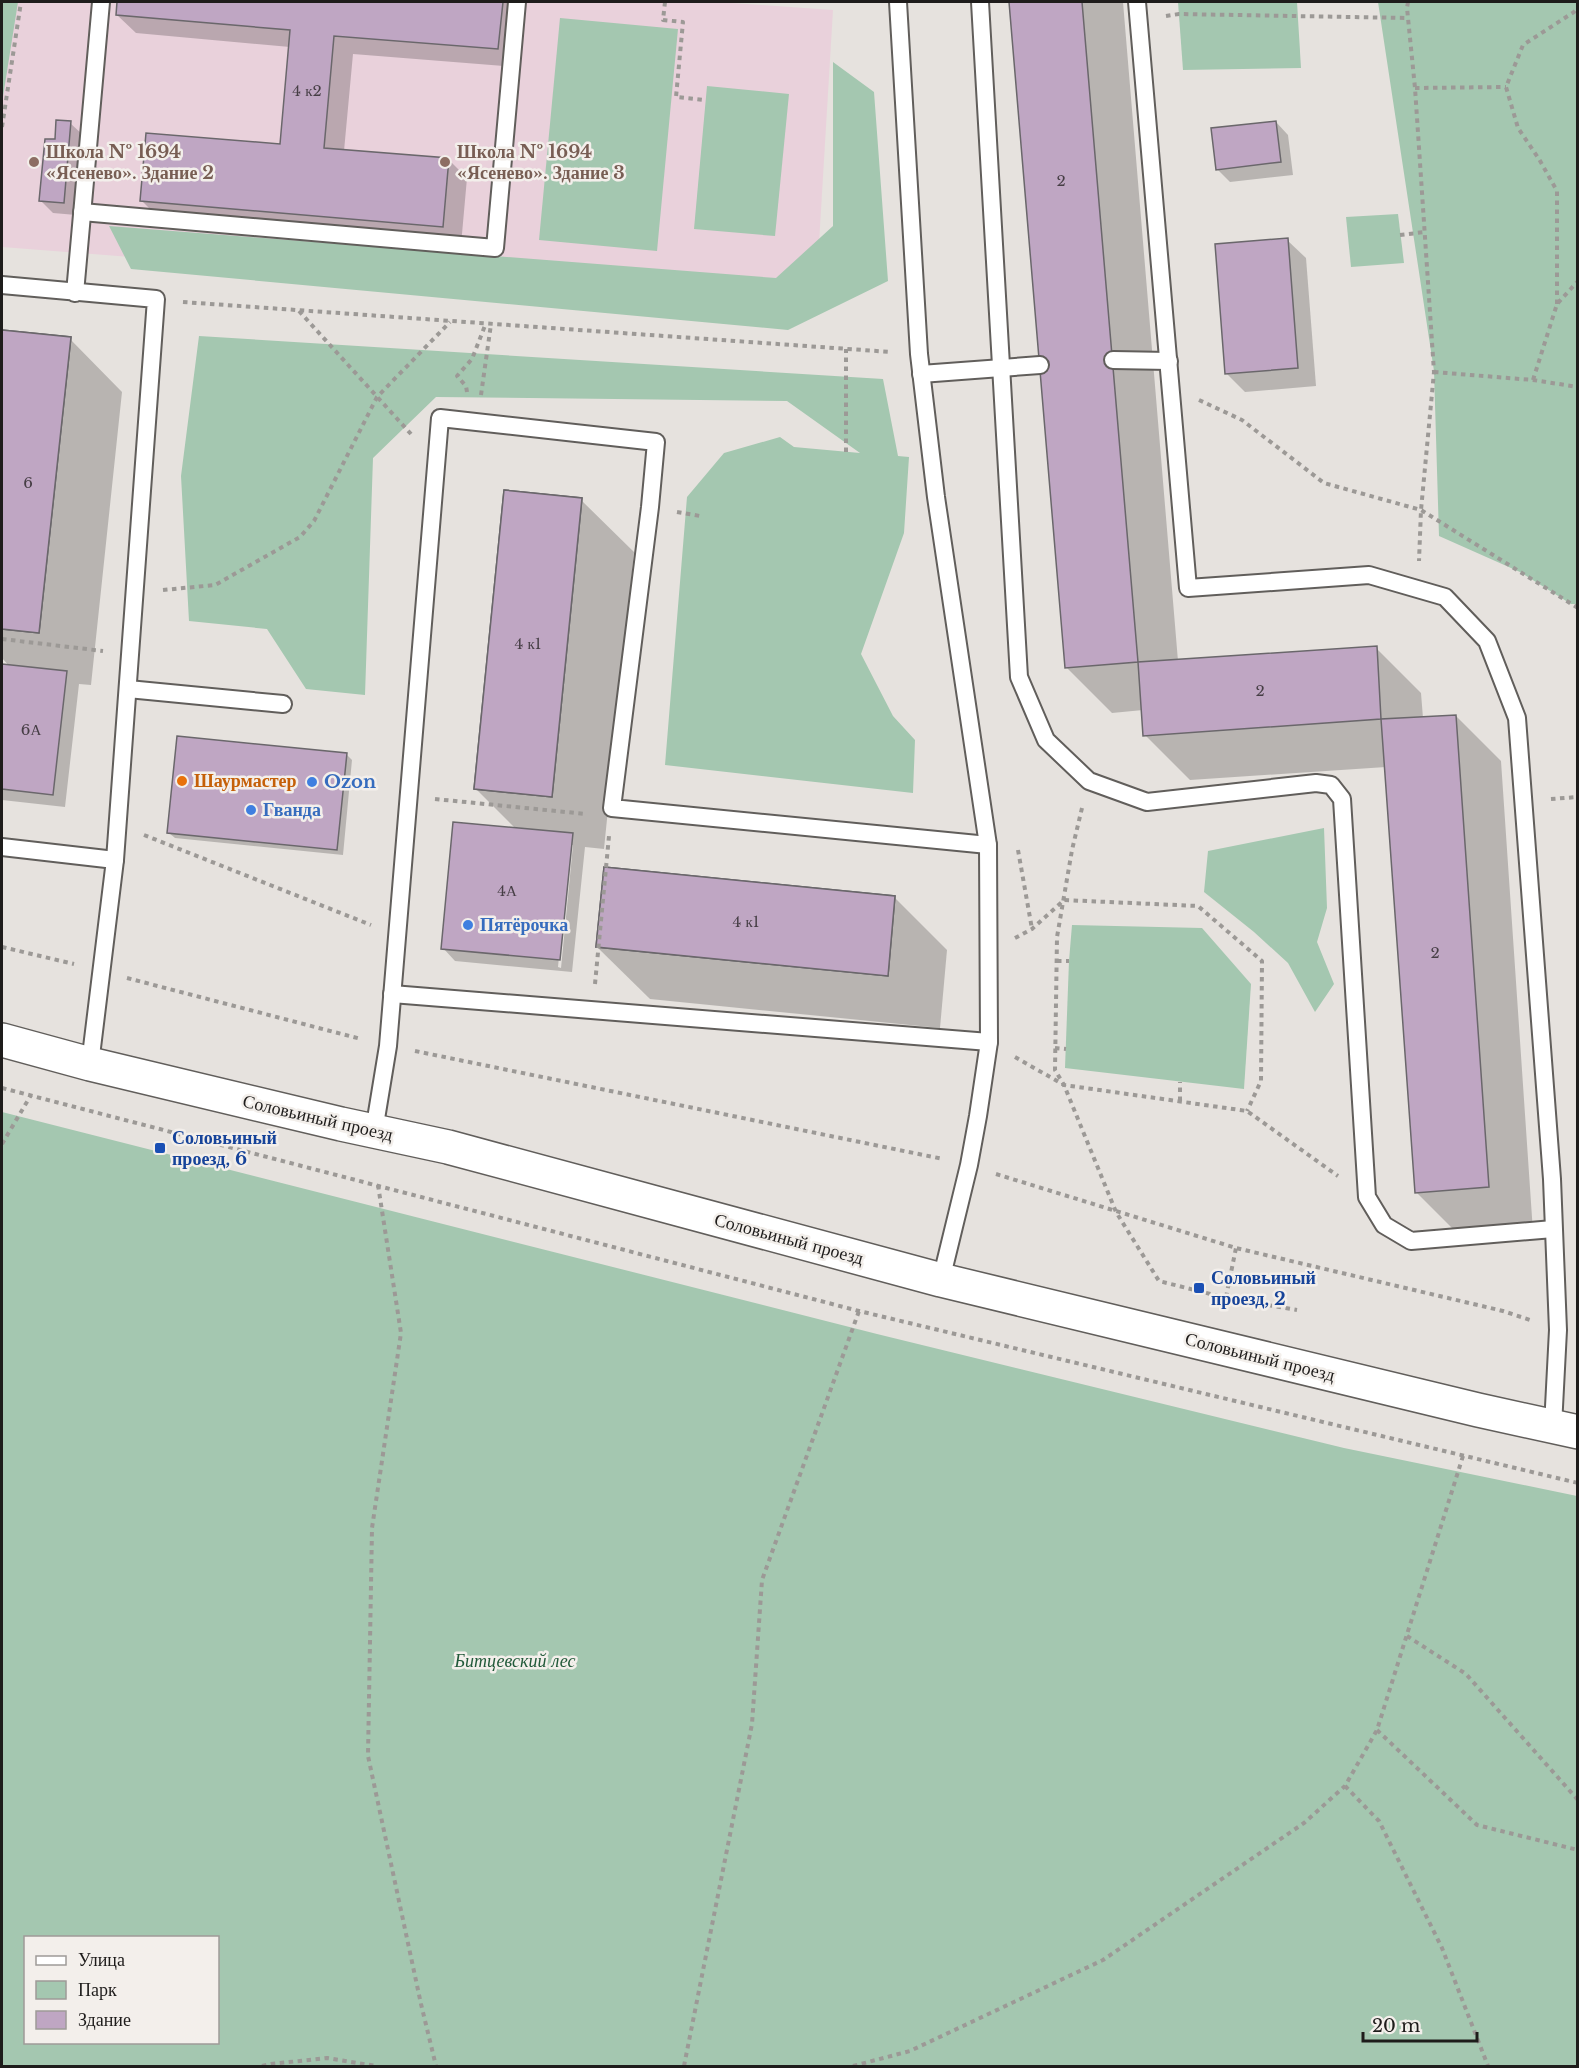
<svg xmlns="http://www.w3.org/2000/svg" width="1579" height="2068" font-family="'Libre Baskerville',serif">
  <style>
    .education { fill: #e9d1db }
    .green { fill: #a4c7b0; fill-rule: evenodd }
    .shadow { fill: #0003; fill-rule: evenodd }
    .building { fill: #bfa6c3; stroke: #6a676b; stroke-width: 1.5 }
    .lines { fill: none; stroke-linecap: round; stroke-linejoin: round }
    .service-casing { stroke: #615e5b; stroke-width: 20 }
    .tertiary-casing { stroke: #615e5b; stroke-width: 36 }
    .path { stroke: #9c9996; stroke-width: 4; stroke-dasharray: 4.5 4.5; stroke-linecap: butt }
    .service { stroke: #fff; stroke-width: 16 }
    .tertiary { stroke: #fff; stroke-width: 33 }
    .education-dot { fill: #8d6e63; stroke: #f3efeb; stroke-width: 2 }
    .food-dot { fill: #e8710a; stroke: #f3efeb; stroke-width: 2 }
    .shop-dot { fill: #3f7fe0; stroke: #f3efeb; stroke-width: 2 }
    .transit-dot { fill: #1a4fb4; stroke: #f3efeb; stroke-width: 2 }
    .labels { text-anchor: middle; stroke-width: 5; stroke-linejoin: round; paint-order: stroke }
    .number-label { font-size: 15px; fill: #463e45 }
    .education-label { font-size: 18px; font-weight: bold; fill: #785e54; stroke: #f3efeb; text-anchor: start }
    .food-label { font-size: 18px; font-weight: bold; fill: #c56008; stroke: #f3efeb; text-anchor: start }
    .shop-label { font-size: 18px; font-weight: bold; fill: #366cbe; stroke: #f3efeb; text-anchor: start }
    .street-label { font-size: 18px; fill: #1e1c1b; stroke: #f3efeb }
    .transit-label { font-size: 18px; font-weight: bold; fill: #164399; stroke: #f3efeb; text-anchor: start }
    .park-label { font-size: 18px; font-style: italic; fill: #225a3a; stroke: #f3efeb }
  </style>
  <rect width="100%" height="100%" fill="#e6e2de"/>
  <!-- education -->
  <path class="education" d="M2,2H718L833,10L815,310L2,247Z"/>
  <!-- green -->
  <g class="green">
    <path d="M2,2H18L2,103Z"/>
    <path d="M1178,2H1297L1301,68L1183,70Z"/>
    <path d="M1378,2H1577V604H1571L1520,572L1439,536L1434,371Z"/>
    <path d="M560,18L678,29L657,251L539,240Z"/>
    <path d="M833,62L874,92L888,281L788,330L131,269L109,226L776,278L833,226Z"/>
    <path d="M707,86L789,94L775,236L694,229Z"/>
    <path d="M1398,214L1404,263L1351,267L1346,217Z"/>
    <path d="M199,336L883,379L898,456L909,457L904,533L861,654L893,716L915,740L913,793L665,765L687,497L724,453L780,437L794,447L860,453L787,401L436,397L373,458L365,695L306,689L267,629L189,621L181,476Z"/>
    <path d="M1324,828L1327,908L1317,942L1334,984L1315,1012L1288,963L1254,932L1204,892L1208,851Z"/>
    <path d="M1072,925L1202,928L1251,984L1244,1089L1065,1068L1069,961Z"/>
    <path d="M2,1112L877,1334L1344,1448L1577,1496V2066H2ZM26,1938H218V2042H26Z"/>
  </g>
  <!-- shadow -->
  <g class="shadow">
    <path d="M118,2H523L517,67L353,54L344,151L448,159L467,178L461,245L161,220L142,201L282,146L290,47L136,33L117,15Z"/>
    <path d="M1010,2H1123L1178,661L1376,648L1421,693L1423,718L1456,716L1501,761L1533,1232L1461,1237L1416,1192L1386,767L1190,780L1145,735L1143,710L1112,713L1067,668Z"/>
    <path d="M1276,122L1288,135L1293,175L1230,182L1218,170Z"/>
    <path d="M70,123L83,135L76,215L53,213L41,201L56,141Z"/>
    <path d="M1287,240L1306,258L1316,386L1245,392L1227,374Z"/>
    <path d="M2,331L70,339L122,392L91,685L79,684L65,807L2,800V666L10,667L2,658Z"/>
    <path d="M581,500L634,552L604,849L585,847L572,972L455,961L443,948L517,830L476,789ZM570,845H573L561,968L558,967Z"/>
    <path d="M347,755L352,760L343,855L175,838L169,833Z"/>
    <path d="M895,898L947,950L940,1028L650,999L597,947Z"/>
  </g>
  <!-- building -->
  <g class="building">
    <path d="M117,2H503L498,49L334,36L324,148L449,158L443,227L140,201L146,133L280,144L290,30L116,15Z"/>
    <path d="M1009,2H1082L1138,662L1065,668Z"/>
    <path d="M56,120L71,121L64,203L39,201L45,139H55Z"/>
    <path d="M1276,121L1281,162L1216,170L1211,128Z"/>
    <path d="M1288,238L1298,368L1225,374L1215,244Z"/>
    <path d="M2,330L71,337L39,633L2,629Z"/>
    <path d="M2,330L71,337L39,633L2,629Z"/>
    <path d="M504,490L582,498L552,797L474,789Z"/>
    <path d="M504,490L582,498L552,797L474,789Z"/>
    <path d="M1377,646L1381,719L1143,736L1138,662Z"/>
    <path d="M2,664L67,671L53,795L2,789Z"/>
    <path d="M1456,715L1489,1187L1415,1193L1381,719Z"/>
    <path d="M177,736L347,753L337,850L167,833Z"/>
    <path d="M453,822L573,833L560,960L441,949Z"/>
    <path d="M604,867L895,896L888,976L596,947Z"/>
    <path d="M604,867L895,896L888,976L596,947Z"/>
  </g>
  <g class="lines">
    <defs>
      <g id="service">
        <path d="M898,2L919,354L936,497L988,845L989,1042L978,1116L969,1165L941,1280"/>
        <path d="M980,2L1019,677L1046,740L1089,781L1147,802L1316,783L1331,785L1342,799L1367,1197L1384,1225L1411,1241L1553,1229"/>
        <path d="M1137,2L1188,588L1369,575L1445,597L1487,641L1517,718L1552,1179L1558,1330L1553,1426"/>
        <path d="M82,212L495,248L517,2"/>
        <path d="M2,285L156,299L115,860L90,1064"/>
        <path d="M75,293L101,2"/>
        <path d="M1113,360L1169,361"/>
        <path d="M921,374L1040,365"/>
        <path d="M128,689L283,704"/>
        <path d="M2,847L115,860"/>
        <path d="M392,994L989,1042"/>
        <path d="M374,1131L388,1046L440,418L656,442L650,507L612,808L988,845"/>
      </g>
      <path id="tertiary" d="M2,1040L90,1064L341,1124L448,1147L941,1280L1478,1410L1578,1432"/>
    </defs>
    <!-- service casing -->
    <use href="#service" class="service-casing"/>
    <!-- tertiary casing -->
    <use href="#tertiary" class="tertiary-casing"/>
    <!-- path -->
    <g class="path">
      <path d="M665,2L663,20L683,22L676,97L705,100"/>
      <path d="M1408,2L1407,8L1415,88L1434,372L1421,510L1419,561"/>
      <path d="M1166,16L1179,14L1408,18"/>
      <path d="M1415,88L1506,87"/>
      <path d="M2,127L21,2"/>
      <path d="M1400,235L1425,232"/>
      <path d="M183,302L891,352"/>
      <path d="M1557,304V191L1539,159L1518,128L1506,87L1523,45L1574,12L1578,7"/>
      <path d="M299,311L411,434"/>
      <path d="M1434,372L1533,380L1578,387"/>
      <path d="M1533,380L1557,304L1578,281"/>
      <path d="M467,392L466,386L457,376L472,359L486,323"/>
      <path d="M481,395L491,324"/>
      <path d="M1199,400L1242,420L1324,483L1421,510L1578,608"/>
      <path d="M846,452V349"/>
      <path d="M677,512L700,516"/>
      <path d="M163,590L215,585L300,537L314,521L377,397L450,322"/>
      <path d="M2,639L103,651"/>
      <path d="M435,799L586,814"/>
      <path d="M1551,799L1578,797"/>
      <path d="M1082,808L1072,850L1057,937L1055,1070L1064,1085L1116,1212L1159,1281L1226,1298L1297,1310"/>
      <path d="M144,835L371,925"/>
      <path d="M1018,850L1032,929"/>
      <path d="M1015,938L1032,929L1064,900L1198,906L1262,961L1261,1081L1247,1111"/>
      <path d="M2,947L74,964"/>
      <path d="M1057,961H1069"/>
      <path d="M127,978L361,1039"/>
      <path d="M595,984L609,836"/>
      <path d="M1055,1048L1066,1049"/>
      <path d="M415,1051L943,1159"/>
      <path d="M1015,1057L1064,1085L1247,1111L1338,1176"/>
      <path d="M2,1088L859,1311L1578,1483"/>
      <path d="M1180,1101V1082"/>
      <path d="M2,1144L31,1095"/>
      <path d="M996,1174L1236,1248L1503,1311L1530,1320"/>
      <path d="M378,1185L401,1333L372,1528L368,1756L421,2004L436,2066"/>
      <path d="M1226,1297L1236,1248"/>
      <path d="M1407,1636L1466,1674L1578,1800"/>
      <path d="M1377,1730L1477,1825L1578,1850"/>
      <path d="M1345,1786L1379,1821L1442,1948L1488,2066"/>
      <path d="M262,2066L271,2064L327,2058L376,2066"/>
      <path d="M684,2066L752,1724L762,1580L859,1311"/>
      <path d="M853,2066L910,2051L1103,1960L1304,1823L1345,1786L1377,1730L1463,1456"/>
    </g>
    <!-- service -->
    <use href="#service" class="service"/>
    <!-- tertiary -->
    <use href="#tertiary" class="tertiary"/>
  </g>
  <!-- markers -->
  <g class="education-dot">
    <circle cx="34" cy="162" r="6"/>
    <circle cx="445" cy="162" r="6"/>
  </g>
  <circle class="food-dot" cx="182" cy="781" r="6"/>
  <g class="shop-dot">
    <circle cx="312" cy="782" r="6"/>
    <circle cx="251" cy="810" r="6"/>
    <circle cx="468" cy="925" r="6"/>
  </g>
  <g class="transit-dot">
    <rect x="154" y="1142" width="12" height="12" rx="3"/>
    <rect x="1193" y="1282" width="12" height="12" rx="3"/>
  </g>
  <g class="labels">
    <!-- number labels -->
    <g class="number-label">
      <text x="307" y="96">4 к2</text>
      <text x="1061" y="186">2</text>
      <text x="28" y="488">6</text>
      <text x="528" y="649">4 к1</text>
      <text x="1260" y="696">2</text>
      <text x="31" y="735">6А</text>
      <text x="507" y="896">4А</text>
      <text x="746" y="927">4 к1</text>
      <text x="1435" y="958">2</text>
    </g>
    <!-- education labels -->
    <g class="education-label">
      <text x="46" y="158">Школа № 1694<tspan x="46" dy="21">«Ясенево». Здание 2</tspan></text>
      <text x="457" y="158">Школа № 1694<tspan x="457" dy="21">«Ясенево». Здание 3</tspan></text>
    </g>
    <!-- food labels -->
    <g class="food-label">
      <text x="194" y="787">Шаурмастер</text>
    </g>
    <!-- shop labels -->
    <g class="shop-label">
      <text x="324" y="788">Ozon</text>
      <text x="263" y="816">Гванда</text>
      <text x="480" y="931">Пятёрочка</text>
    </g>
    <!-- street labels -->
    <g class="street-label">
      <text transform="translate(318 1118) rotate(13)" y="6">Соловьиный проезд</text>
      <text transform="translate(789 1239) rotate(15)" y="6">Соловьиный проезд</text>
      <text transform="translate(1260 1357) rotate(14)" y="6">Соловьиный проезд</text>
    </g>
    <!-- transit labels -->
    <g class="transit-label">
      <text x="172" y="1144">Соловьиный<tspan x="172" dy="21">проезд, 6</tspan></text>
      <text x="1211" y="1284">Соловьиный<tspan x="1211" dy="21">проезд, 2</tspan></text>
    </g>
    <!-- park labels -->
    <g class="park-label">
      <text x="515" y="1667">Битцевский лес</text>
    </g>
  </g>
  <!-- border -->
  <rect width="1579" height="2068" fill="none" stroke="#1e1c1b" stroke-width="6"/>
  <!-- legend -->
  <rect x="24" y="1936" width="195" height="108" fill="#f3efeb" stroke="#9e9b98" stroke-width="1.5"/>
  <rect x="36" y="1956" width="30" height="9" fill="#ffffff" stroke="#9e9b98" stroke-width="1.5"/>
  <text x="78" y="1966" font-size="18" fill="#1e1c1b">Улица</text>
  <rect x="36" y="1981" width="30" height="18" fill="#a4c7b0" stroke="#9e9b98" stroke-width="1.5"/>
  <text x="78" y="1996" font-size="18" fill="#1e1c1b">Парк</text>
  <rect x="36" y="2011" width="30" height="18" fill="#bfa6c3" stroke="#9e9b98" stroke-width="1.5"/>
  <text x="78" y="2026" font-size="18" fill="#1e1c1b">Здание</text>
  <!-- scale -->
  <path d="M1363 2032v9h114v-9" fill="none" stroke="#1e1c1b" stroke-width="3"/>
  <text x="1372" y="2032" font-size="18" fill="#1e1c1b" stroke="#f3efeb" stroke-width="4.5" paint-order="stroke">20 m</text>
</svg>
